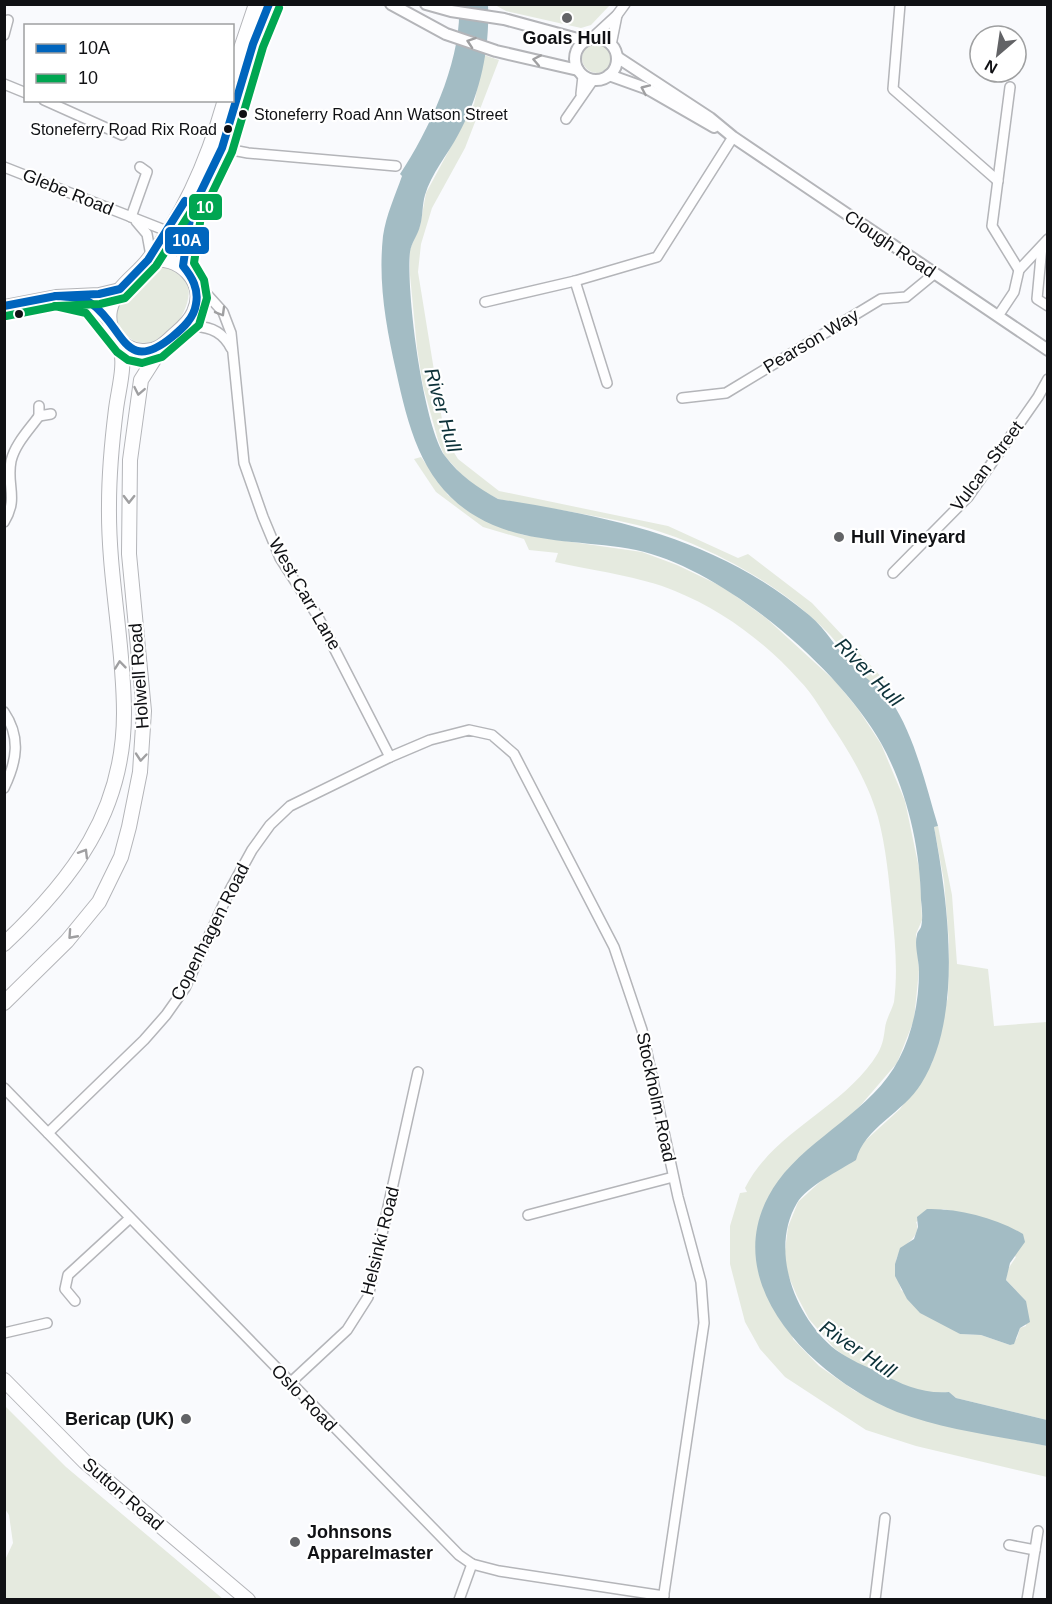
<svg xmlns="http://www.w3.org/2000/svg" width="1052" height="1604" font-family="Helvetica,sans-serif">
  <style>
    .green { fill: #e5eadf; fill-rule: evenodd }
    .water { fill: #a3bcc4 }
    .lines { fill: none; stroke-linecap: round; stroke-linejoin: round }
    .minor-casing { stroke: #b4b5b9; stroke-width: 12 }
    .major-casing { stroke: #b4b5b9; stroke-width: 14 }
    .highway-casing { stroke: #b4b5b9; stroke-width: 16 }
    .minor { stroke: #fefeff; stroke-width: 9 }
    .major { stroke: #fefeff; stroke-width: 10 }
    .highway { stroke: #fefeff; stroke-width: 14 }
    .bus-1-casing { stroke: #fff; stroke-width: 12 }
    .bus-2-casing { stroke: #fff; stroke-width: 12 }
    .bus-1 { stroke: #0065bd; stroke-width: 8 }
    .bus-2 { stroke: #00a651; stroke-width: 8 }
    .oneway { stroke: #9f9fa1 }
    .poi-dot { fill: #626366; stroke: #fff; stroke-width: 2 }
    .bus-dot { fill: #101114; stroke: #fff; stroke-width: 2 }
    .labels { text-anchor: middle; stroke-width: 4.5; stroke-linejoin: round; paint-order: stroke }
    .bus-label { font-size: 16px; fill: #101114; stroke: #fff; text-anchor: start }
    .poi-label { font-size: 18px; font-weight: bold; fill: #101114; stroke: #fff; text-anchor: start }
    .street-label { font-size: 18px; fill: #101114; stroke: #fff }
    .water-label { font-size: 20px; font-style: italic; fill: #0d3239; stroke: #fff }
    .line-badge { stroke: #fff; stroke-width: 2 }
    .badge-label { font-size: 16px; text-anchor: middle; font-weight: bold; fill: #fff }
  </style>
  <rect width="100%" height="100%" fill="#f9fafd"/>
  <!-- green -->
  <g class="green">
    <path d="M495,5V4L610,5L591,25L581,28L506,11Z"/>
    <circle cx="597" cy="58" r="15"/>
    <path d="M484,55L499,60L465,148L432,208L421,244L418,272L445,438L458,459L499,491L668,526L738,558L748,554L812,603L889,685C864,690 849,660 836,642C829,633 819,624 810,616C767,577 694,539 637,525C591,514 544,508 498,499L480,490L460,473L444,455L438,440L423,386L417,348L410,275V249L420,226L426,193L474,104Z"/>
    <path d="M161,266C218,268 176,353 138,342C132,341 127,336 123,331C103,306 138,274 161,266Z"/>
    <path d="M421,457L448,495L468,510L523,535L642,552L677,565L723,587L766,618L835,681L858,709L881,744L905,801L920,873L922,920L916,934L919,970L914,1020L897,1063L854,1113L806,1152L781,1178L767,1200L793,1339L819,1366L855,1391L943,1425L1047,1446V1477L916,1446L866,1430L785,1377L760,1349L745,1322L730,1264V1226L740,1193L747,1192L745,1188C774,1130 845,1108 878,1053C883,1044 884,1036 885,1028C886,1019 892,1010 894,1002C898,971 895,942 892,911C889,880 886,847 878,817C869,786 853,758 836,732C824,715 814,695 799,680C765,642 722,610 675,591C643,577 590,570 555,562L558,553L529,550L524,539L483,527L436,492L414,459Z"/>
    <path d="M938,826L952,895L957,964L988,969L994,1026L1047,1022V1420L956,1398L949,1392L931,1394L902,1385L849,1359L834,1348L809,1319L797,1296L786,1270L785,1251L788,1227L798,1202L900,1109L932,1063L948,997L949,942L944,881L934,827ZM943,1209L960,1213L1016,1257L1008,1269L1006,1280L1026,1301V1326L1020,1328L1017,1338L1010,1345L981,1335L960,1334L901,1290C899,1281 894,1270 896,1261C899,1244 923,1239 916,1222Z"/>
    <path d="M4,1405L66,1467L223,1599H5V1560L13,1543L9,1515L5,1509Z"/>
  </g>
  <!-- water -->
  <g class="water">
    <path d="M459,5H488C490,49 480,96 458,135C448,154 431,174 425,195C422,205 423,216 420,226C418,235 411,243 410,252C406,292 423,424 445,456C459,475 478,488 498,499C612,517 717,538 809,615C827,630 837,650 853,666C864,679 880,685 890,699C915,736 925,783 938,826L934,827C948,902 964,1016 921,1084C904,1112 864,1128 856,1160C840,1170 806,1187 797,1203C769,1250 795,1318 836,1350C850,1360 865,1366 880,1373C903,1385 923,1394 949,1392L956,1398L1047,1420V1446C998,1436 944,1430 897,1412C811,1377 709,1277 778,1181C812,1135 872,1111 899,1059C913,1032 919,1001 919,971C919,960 914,945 917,935C917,932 920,930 921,927C923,919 922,908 921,900C920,847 907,790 881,743C838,667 722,568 636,550C590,541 537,544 493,525C426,496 410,436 396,371C386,326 378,283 383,236C386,215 395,196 402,176L400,174C430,129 462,59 459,5Z"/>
    <path d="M927,1209C958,1208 996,1218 1023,1234L1025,1242L1010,1263L1006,1280L1026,1301L1030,1322L1020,1328L1014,1344L1010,1345L981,1335L960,1334L920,1313L907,1299L895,1276V1264L900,1248L914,1239L918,1227L917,1217Z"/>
  </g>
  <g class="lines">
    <defs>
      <g id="minor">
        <path d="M900,4L893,89L998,181"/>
        <path d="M4,35L8,20"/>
        <path d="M592,38L617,15L625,4"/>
        <path d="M611,45L617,15"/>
        <path d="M4,84L26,93"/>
        <path d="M1010,87L992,226L1019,270"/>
        <path d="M581,94L583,76"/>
        <path d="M44,100L122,135"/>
        <path d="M566,119L593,80"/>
        <path d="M222,148L248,153L396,166"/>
        <path d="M4,167L167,231"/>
        <path d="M131,217L147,172L140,167"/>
        <path d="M136,221L147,234L151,256"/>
        <path d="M1042,246L1037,299L1048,306"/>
        <path d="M195,281L223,312L231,333L244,463L263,517L280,558L317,615L390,757"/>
        <path d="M575,281L607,383"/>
        <path d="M485,302L575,281L657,257L733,137"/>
        <path d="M998,316L1014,292L1019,270L1048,239"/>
        <path d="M182,328C203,324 221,328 231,348"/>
        <path d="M682,398L726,393L881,299L906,297L934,274"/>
        <path d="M39,406V416L51,414"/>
        <path d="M4,522C19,498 6,485 11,461C15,444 29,430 39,416"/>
        <path d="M893,573L968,497L1038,397L1048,379"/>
        <path d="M4,712C21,737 17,761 4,788"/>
        <path d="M4,1088L459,1555L472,1564L499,1571L664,1596"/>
        <path d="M48,1133L144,1040L166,1015L185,988L230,890L252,850L270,825L290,806L390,757L430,740L469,730L492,735L514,754L614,947L642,1030L678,1197L701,1282L704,1323L663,1600"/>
        <path d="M528,1215L673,1177"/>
        <path d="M75,1301L65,1289L68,1275L130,1218"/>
        <path d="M4,1333L47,1323"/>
        <path d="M290,1383L347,1330L368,1297L418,1072"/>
        <path d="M1009,1545L1035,1550"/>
        <path d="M459,1600L472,1564"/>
        <path d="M875,1600L885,1518"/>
        <path d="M1027,1600L1038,1531"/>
      </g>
      <g id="major">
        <path d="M391,4L446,34L496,51L578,70"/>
        <path d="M426,4L451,11L504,19L585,41"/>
        <circle cx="596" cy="59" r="21"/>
        <path d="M617,57L710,118L733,137L1048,350"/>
        <path d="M609,75L648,89L714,127"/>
        <path d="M72,297L91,304L110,324"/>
        <path d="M4,306L56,296L99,294L120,289"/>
      </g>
      <g id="highway">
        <path d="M232,75L256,4"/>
        <path d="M148,260C178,254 208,281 194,312C190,322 181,329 173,336C164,345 156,352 142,351C122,350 106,330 110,310C115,287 135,277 148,260C185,215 209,156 225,100"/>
        <path d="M183,266L186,233L191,212L222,148L253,44L269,4"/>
        <path d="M4,944C73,879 124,812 124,713C124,644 108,575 109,505C109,473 112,441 116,409C119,386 126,366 120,342"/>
        <path d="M4,1003L67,941L99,902L121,857L129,827L140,772L144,711L129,554L130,460L141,380L162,347"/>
        <path d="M4,1380L85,1462L248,1600"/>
      </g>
    </defs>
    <!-- minor casing -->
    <use href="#minor" class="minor-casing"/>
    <!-- major casing -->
    <use href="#major" class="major-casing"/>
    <!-- highway casing -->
    <use href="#highway" class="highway-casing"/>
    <!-- minor -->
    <use href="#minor" class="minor"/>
    <!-- major -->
    <use href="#major" class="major"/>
    <!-- highway -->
    <use href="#highway" class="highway"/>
    <defs>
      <g id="bus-1">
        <path d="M56,296C68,297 82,297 92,304C124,327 124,376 172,337C183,328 194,318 196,304C199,289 192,277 183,266L191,212L222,148L253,44L269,4"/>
        <path d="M4,306L56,296L99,294L120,289L148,260L185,201"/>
      </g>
      <g id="bus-2">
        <path d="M55,306L86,313L117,352L128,360L142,363L162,357L199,325L207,298L204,280L194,263L201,216L232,152L263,47L279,8"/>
        <path d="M6,316L57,306L100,304L125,298L156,266L194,207"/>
      </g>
    </defs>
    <!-- bus-1 casing -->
    <use href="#bus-1" class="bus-1-casing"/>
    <!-- bus-2 casing -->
    <use href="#bus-2" class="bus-2-casing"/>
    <!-- bus-1 -->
    <use href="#bus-1" class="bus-1"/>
    <!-- bus-2 -->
    <use href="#bus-2" class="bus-2"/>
  </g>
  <!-- one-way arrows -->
  <defs><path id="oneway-chevron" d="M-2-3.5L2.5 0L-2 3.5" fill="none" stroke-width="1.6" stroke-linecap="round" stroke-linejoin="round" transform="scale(1.5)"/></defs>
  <g class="oneway">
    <use href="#oneway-chevron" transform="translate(471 42) rotate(-161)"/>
    <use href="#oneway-chevron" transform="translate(537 60) rotate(-169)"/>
    <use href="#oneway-chevron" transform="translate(645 89) rotate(-156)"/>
    <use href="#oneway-chevron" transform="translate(221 312) rotate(60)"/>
    <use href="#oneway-chevron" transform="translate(139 391) rotate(101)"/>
    <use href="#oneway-chevron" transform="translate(129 499) rotate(91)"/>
    <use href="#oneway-chevron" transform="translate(120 665) rotate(-96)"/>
    <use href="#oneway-chevron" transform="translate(141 757) rotate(95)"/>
    <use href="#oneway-chevron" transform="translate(84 853) rotate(-59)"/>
    <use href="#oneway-chevron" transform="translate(72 935) rotate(132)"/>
  </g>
  <!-- markers -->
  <g class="poi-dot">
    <circle cx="567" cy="18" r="6"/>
    <circle cx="839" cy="537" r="6"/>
    <circle cx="186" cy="1419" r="6"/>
    <circle cx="295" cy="1542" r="6"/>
  </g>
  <g class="bus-dot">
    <circle cx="243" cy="114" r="5"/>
    <circle cx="228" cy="129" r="5"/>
    <circle cx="19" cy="314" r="5"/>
  </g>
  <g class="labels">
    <!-- bus labels -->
    <g class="bus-label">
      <text x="254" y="120">Stoneferry Road Ann Watson Street</text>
      <text x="217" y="135" text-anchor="end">Stoneferry Road Rix Road</text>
    </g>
    <!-- poi labels -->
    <g class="poi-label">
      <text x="567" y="44" text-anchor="middle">Goals Hull</text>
      <text x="851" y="543">Hull Vineyard</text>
      <text x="174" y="1425" text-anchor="end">Bericap (UK)</text>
      <text x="307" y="1538">Johnsons<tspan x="307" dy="21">Apparelmaster</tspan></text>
    </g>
    <!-- street labels -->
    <g class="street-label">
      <text transform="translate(68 192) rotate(22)" y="6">Glebe Road</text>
      <text transform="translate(890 244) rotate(34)" y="6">Clough Road</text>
      <text transform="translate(811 341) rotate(-31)" y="6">Pearson Way</text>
      <text transform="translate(987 466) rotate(-53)" y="6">Vulcan Street</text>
      <text transform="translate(305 594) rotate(60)" y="6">West Carr Lane</text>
      <text transform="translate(139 676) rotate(-94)" y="6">Holwell Road</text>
      <text transform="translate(210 932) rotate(-63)" y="6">Copenhagen Road</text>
      <text transform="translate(656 1097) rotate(78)" y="6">Stockholm Road</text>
      <text transform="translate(380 1241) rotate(-76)" y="6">Helsinki Road</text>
      <text transform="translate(304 1398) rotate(46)" y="6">Oslo Road</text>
      <text transform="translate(123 1494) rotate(41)" y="6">Sutton Road</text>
    </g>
    <!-- water labels -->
    <g class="water-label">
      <text transform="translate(443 410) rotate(74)" y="7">River Hull</text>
      <text transform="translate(869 672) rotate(46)" y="7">River Hull</text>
      <text transform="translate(858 1349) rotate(34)" y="7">River Hull</text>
    </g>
  </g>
  <g class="line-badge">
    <rect x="188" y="193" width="35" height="28" rx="6" fill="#00a651"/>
    <rect x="164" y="226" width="46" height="29" rx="6" fill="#0065bd"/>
  </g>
  <g class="badge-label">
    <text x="205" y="213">10</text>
    <text x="187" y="246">10A</text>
  </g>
  <!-- border -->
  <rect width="1052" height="1604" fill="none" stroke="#101114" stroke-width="12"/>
  <!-- legend -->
  <rect x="24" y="24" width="210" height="78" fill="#ffffff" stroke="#9fa0a1" stroke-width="1.5"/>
  <rect x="36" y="44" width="30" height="9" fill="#0065bd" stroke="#9fa0a1" stroke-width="1.5"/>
  <text x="78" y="54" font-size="18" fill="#101114">10A</text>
  <rect x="36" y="74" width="30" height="9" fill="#00a651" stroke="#9fa0a1" stroke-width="1.5"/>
  <text x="78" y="84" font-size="18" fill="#101114">10</text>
  <!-- north arrow -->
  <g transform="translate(998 54) rotate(209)"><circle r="28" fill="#ffffff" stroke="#9fa0a1" stroke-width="1.5"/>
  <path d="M0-4.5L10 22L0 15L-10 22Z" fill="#626366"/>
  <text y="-9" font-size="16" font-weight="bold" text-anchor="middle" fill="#101114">N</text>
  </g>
</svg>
